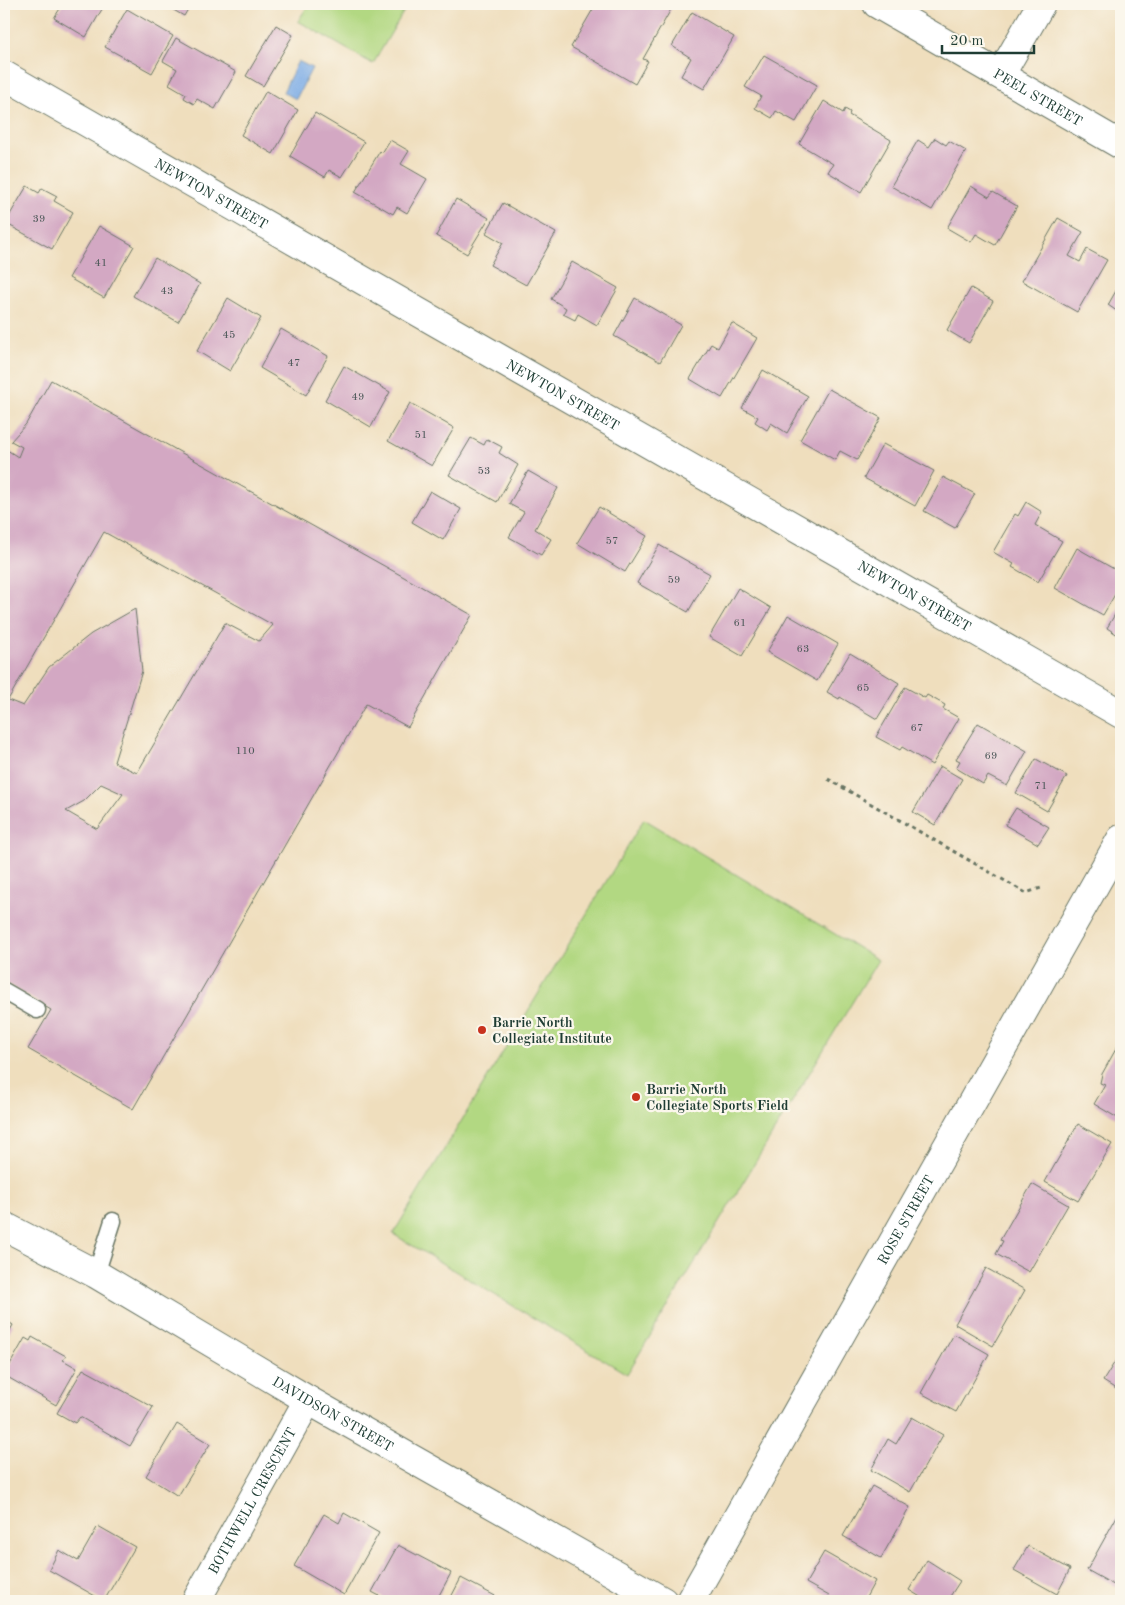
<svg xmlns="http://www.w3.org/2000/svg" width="1125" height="1605" font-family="'Old Standard TT',serif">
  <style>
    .green { fill: #b2d882; stroke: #688a5b }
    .water { fill: #7babe5; stroke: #4d748c }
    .building { fill: #d3a8c3; fill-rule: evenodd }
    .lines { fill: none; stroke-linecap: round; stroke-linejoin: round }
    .service-casing { stroke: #687564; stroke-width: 19 }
    .minor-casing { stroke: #687564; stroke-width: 30 }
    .path { stroke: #687564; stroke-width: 3; stroke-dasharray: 4 4; stroke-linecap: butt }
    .service { stroke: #fff; stroke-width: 16 }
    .minor { stroke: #fff; stroke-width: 28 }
    .poi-dot { fill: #c8321e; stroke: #fbf7ec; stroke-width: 2 }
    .labels { text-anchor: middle; stroke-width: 4.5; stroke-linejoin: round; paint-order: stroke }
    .number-label { font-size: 11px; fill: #4c5858 }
    .street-label { font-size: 14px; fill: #1f3d34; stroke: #fbf7ec }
    .poi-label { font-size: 14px; font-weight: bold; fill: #1f3d34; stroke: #fbf7ec; text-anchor: start }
  </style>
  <rect width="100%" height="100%" fill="#fbf7ec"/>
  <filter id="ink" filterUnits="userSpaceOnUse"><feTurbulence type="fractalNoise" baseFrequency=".02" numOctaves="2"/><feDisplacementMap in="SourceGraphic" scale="10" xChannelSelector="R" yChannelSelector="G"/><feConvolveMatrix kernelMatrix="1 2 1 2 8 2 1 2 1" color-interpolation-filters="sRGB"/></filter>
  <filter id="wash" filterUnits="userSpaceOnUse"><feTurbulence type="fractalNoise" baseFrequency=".0096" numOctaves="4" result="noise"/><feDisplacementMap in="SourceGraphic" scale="20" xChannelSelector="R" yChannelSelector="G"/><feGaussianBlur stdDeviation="1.12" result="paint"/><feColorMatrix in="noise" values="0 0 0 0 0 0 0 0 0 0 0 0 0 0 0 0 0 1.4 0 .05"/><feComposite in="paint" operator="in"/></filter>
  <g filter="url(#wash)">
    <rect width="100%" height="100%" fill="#efdebd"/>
    <!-- green -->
    <g class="green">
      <path d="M309,4H408L373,64L298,21Z"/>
      <path d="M644,819L878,960L627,1374L393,1234Z"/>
    </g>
    <!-- water -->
    <path class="water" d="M298,61L312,68L296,99L283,92Z"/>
    <g id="blocks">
      <!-- building -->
      <g class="building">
        <path d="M63,4H105L86,37L54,18Z"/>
        <path d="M163,4H191L184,16Z"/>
        <path d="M596,4H674L643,59L648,61L635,84L571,47Z"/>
        <path d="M127,9L173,36L152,73L105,47Z"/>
        <path d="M692,12L734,37L704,89L681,76L691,58L672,46Z"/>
        <path d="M276,25L293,35L263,86L246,76Z"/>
        <path d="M176,38L236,72L215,109L197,99L194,104L184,98L186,94L169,84L177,69L163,61Z"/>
        <path d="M764,55L817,85L796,122L776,111L772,118L755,108L761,96L745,87Z"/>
        <path d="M266,91L298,110L273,154L241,135Z"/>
        <path d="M824,101L843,113L845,109L850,112L849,115L891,140L861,192L828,172L833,164L799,144Z"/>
        <path d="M315,113L364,142L342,177L329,170L325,177L290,156Z"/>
        <path d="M935,138L946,145L949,141L966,151L932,210L891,186L918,140L929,147Z"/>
        <path d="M390,140L409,151L401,164L427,179L407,213L397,207L393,214L355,192L380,151L382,153Z"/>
        <path d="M27,186L39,193L42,188L57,196L54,201L73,212L52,249L5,223Z"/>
        <path d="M971,186L989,197L993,192L1017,206L995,245L976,234L971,242L947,228Z"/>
        <path d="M456,199L489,218L467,254L436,236Z"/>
        <path d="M503,203L556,233L526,285L490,265L503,243L486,233Z"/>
        <path d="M1058,218L1083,232L1069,256L1080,262L1087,249L1107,260L1077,312L1022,281Z"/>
        <path d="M99,226L134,246L104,298L69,278Z"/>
        <path d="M155,258L200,284L178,322L133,296Z"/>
        <path d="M572,262L618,288L597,325L578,314L575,320L563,314L566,308L551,299Z"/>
        <path d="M1121,282V314L1108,305Z"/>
        <path d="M971,288L993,301L969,343L947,330Z"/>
        <path d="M228,298L261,318L230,371L197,351Z"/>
        <path d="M635,298L681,325L660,362L614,336Z"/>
        <path d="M732,323L757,338L722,398L690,379L711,344L718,348Z"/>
        <path d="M281,329L328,356L306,395L260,368Z"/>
        <path d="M344,366L390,392L371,427L325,400Z"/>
        <path d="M763,370L808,396L787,433L771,423L767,430L755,422L758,417L742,408Z"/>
        <path d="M51,380L472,615L408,727L366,704L133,1109L28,1049L51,1010L4,982L6,734L4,732V448L18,457L22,447L11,441L26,424ZM104,532L273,625L259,641L225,623L137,773L114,762L142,671L135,609L91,634L49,667L23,706L8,700ZM101,784L123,794L97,829L66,811L84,801Z"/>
        <path d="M829,389L881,418L857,460L840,451L835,460L800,440Z"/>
        <path d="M410,403L454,428L432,466L388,441Z"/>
        <path d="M471,438L484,445L487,439L502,447L499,453L518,465L497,502L449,475Z"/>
        <path d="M883,444L934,471L915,506L864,478Z"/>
        <path d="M528,471L558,488L535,529L551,539L541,555L509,537L524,512L509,504Z"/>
        <path d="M943,477L975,494L955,528L924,511Z"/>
        <path d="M430,491L461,509L443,540L412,522Z"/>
        <path d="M1026,502L1042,512L1035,525L1062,541L1038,582L1012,567L1014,564L993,552L1015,514L1018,516Z"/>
        <path d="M599,507L647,536L625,572L577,543Z"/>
        <path d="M659,545L710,574L688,612L637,583Z"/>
        <path d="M1077,548L1121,573V584L1103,615L1055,588Z"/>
        <path d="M738,588L771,608L742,656L709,637Z"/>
        <path d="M1121,604V637L1107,628Z"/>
        <path d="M788,615L838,644L817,681L767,652Z"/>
        <path d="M850,653L899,683L877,719L840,697L839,699L827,692Z"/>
        <path d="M905,687L925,698L927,695L945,705L943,709L959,718L932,765L902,747L900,750L876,737Z"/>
        <path d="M978,723L1027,751L1007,786L988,776L983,784L956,768L960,761L956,759Z"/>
        <path d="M1036,759L1067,776L1047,811L1016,793Z"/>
        <path d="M940,766L962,779L935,825L913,812Z"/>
        <path d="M1016,808L1049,827L1038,844L1005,825Z"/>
        <path d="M1121,1040V1120L1094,1104L1105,1085L1100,1083L1102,1074Z"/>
        <path d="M1078,1124L1112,1144L1078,1201L1045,1182Z"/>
        <path d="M1032,1184L1068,1205L1029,1272L996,1254L1003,1241L1000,1240Z"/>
        <path d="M986,1268L1025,1290L993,1346L955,1324Z"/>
        <path d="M4,1319L13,1325L4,1341Z"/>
        <path d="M954,1334L989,1354L956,1412L921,1393Z"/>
        <path d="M32,1337L66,1356L63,1360L77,1368L56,1405L4,1375L25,1338L30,1341Z"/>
        <path d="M1121,1352V1392L1103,1381Z"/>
        <path d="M83,1369L153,1407L130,1446L80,1417L75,1423L57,1413Z"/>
        <path d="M912,1417L943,1435L910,1492L871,1470L888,1439L896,1444Z"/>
        <path d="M177,1424L210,1444L178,1496L146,1476Z"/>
        <path d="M872,1486L910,1507L881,1558L843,1536Z"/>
        <path d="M1121,1509V1589L1087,1570Z"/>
        <path d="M344,1513L379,1533L344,1595L294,1566L324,1514L339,1523Z"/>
        <path d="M98,1526L135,1547L104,1601L49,1570L59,1550L78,1561Z"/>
        <path d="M398,1545L451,1573L436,1601H416L409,1597L407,1601H389L372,1592Z"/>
        <path d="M1028,1546L1070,1569L1057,1594L1014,1570Z"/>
        <path d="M824,1552L875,1581L864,1601H826L829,1596L806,1583Z"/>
        <path d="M927,1560L960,1581L947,1601H927L909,1590Z"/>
        <path d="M461,1578L499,1598L498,1601H449Z"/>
      </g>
    </g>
  </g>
  <g filter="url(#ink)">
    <use href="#blocks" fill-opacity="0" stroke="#687564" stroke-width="1"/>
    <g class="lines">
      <defs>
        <g id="service">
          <path d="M4,991L37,1010"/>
          <path d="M96,1274L113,1221"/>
        </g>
        <g id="minor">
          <path id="s1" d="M877,4L1121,145"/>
          <path d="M1001,74L1041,4"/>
          <path id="s2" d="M4,75L1121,714"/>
          <path id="s3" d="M4,1226L96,1274L308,1400L663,1601"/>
          <path id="s4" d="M196,1601L308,1400"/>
          <path id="s5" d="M690,1601L1121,839"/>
        </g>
      </defs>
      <!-- service casing -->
      <use href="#service" class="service-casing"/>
      <!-- minor casing -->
      <use href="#minor" class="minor-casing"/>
      <!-- path -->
      <g class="path">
        <path d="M828,779L1026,893L1041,888"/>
        <path d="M4,1061V1062"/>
      </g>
      <!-- service -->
      <use href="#service" class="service"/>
      <!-- minor -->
      <use href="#minor" class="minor"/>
    </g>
  </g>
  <!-- markers -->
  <g class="poi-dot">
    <circle cx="482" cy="1030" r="5"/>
    <circle cx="636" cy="1097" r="5"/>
  </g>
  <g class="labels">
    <!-- number labels -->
    <g class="number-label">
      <text x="39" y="222">39</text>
      <text x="101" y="266">41</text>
      <text x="167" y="294">43</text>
      <text x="229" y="338">45</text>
      <text x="294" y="366">47</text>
      <text x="358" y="400">49</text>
      <text x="421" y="438">51</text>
      <text x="484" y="474">53</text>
      <text x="612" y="544">57</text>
      <text x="674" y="583">59</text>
      <text x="740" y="626">61</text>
      <text x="803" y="652">63</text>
      <text x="863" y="691">65</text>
      <text x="917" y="731">67</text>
      <text x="245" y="754">110</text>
      <text x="991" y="759">69</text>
      <text x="1041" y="789">71</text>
    </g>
    <!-- street labels -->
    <g class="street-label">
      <text dy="5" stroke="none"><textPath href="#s1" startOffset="186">PEEL STREET</textPath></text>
      <text dy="5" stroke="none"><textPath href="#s2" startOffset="239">NEWTON STREET</textPath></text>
      <text dy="5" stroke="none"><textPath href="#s2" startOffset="644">NEWTON STREET</textPath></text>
      <text dy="5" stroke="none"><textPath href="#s2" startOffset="1049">NEWTON STREET</textPath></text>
      <text dy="5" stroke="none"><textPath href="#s5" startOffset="438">ROSE STREET</textPath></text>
      <text dy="5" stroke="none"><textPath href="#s3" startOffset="379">DAVIDSON STREET</textPath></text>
      <text dy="5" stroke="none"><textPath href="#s4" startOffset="115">BOTHWELL CRESCENT</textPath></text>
    </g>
    <!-- poi labels -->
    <g class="poi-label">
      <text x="492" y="1027">Barrie North<tspan x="492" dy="16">Collegiate Institute</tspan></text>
      <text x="646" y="1094">Barrie North<tspan x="646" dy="16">Collegiate Sports Field</tspan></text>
    </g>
  </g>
  <!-- margin -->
  <rect width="1125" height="1605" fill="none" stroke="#fbf7ec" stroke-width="20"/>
  <!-- scale -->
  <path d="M942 45v8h92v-8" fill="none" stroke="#1f3d34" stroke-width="2.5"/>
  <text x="950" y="45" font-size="15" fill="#1f3d34" stroke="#fbf7ec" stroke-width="4" paint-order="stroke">20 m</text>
</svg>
